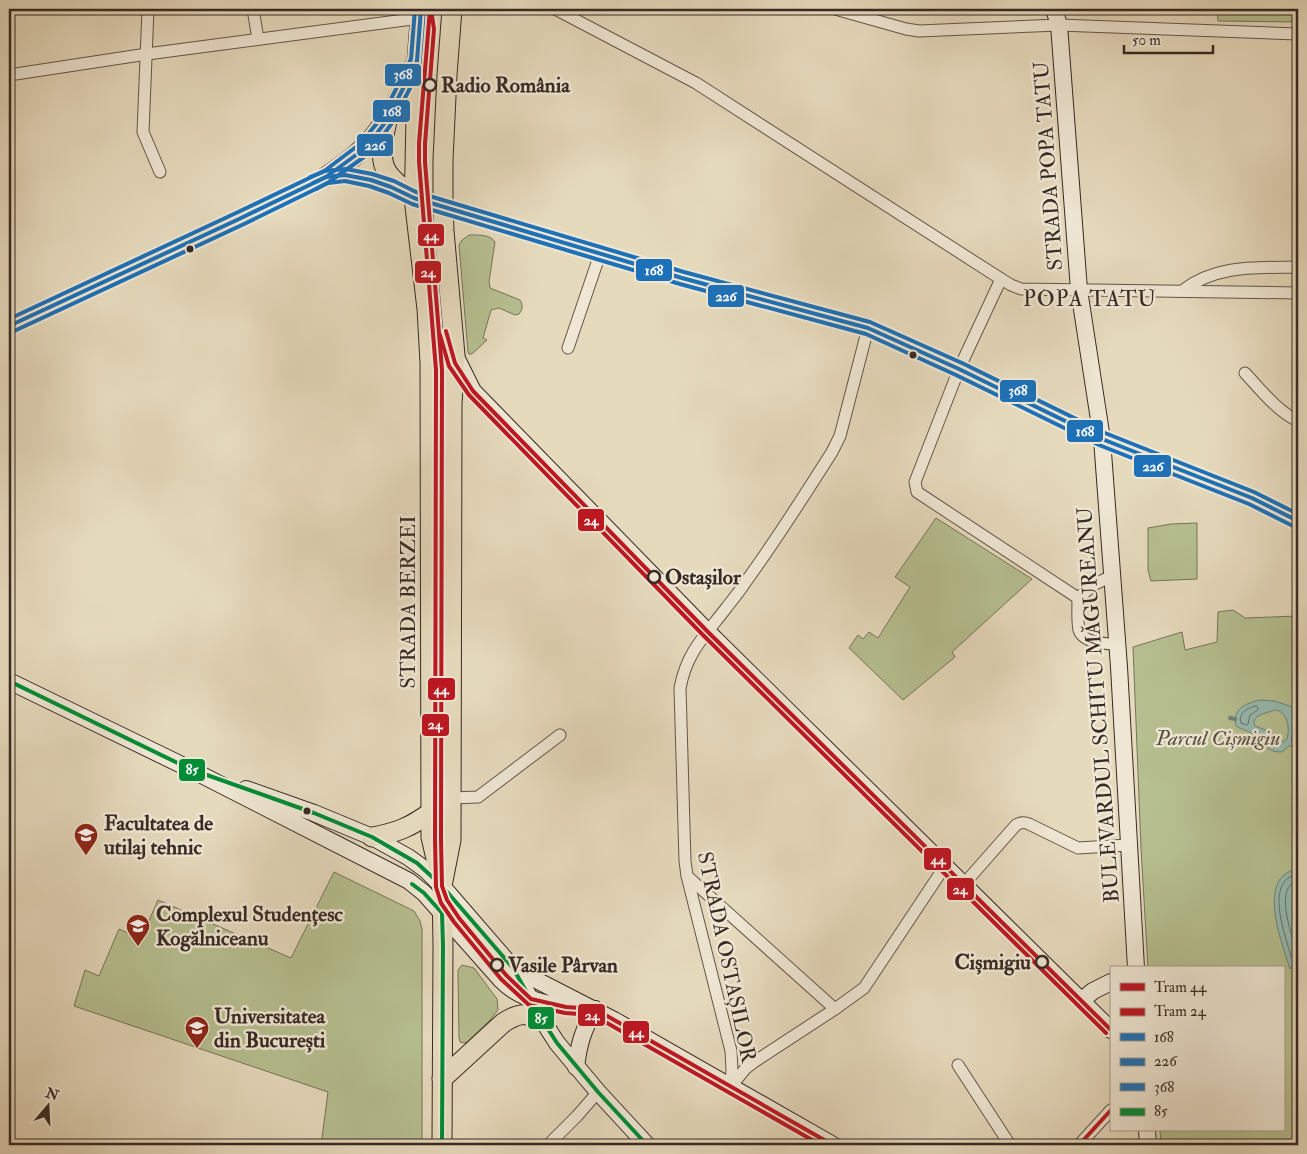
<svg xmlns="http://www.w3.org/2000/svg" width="1307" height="1154" font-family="'IM FELL Double Pica',serif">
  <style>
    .green { fill: #b6bf90; stroke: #76745a }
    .water { fill: #96bbb0; stroke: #708178; fill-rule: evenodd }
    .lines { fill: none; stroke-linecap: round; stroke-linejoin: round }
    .shore { stroke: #66726a; stroke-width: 1 }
    .stream { stroke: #708178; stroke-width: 4 }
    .street-casing { stroke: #63564b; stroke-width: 13 }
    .secondary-casing { stroke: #372a25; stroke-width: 18 }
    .primary-casing { stroke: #372a25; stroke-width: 21 }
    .street { stroke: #efe7d4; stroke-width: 11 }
    .secondary { stroke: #efe7d4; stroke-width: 16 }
    .primary { stroke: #e6dabd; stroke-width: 19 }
    .bus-1-casing { stroke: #efe7d4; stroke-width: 8 }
    .bus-2-casing { stroke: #efe7d4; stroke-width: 8 }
    .bus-3-casing { stroke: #efe7d4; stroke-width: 8 }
    .bus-4-casing { stroke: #efe7d4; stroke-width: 8 }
    .bus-1 { stroke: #1d71b8; stroke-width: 4 }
    .bus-2 { stroke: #1d71b8; stroke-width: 4 }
    .bus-3 { stroke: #1d71b8; stroke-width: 4 }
    .bus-4 { stroke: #008d36; stroke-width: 4 }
    .tram-1-casing { stroke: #efe7d4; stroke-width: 8 }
    .tram-2-casing { stroke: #efe7d4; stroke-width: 8 }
    .tram-1 { stroke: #be1622; stroke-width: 4 }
    .tram-2 { stroke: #be1622; stroke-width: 4 }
    .stop-dot { fill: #efe7d4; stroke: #372a25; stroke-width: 2.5 }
    .bus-dot { fill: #372a25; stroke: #efe7d4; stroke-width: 2 }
    .labels { text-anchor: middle; stroke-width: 5; stroke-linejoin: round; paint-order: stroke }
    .stop-label { font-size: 21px; font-weight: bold; fill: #372a25; stroke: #efe7d4; text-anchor: start }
    .street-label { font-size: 21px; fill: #372a25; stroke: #efe7d4 }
    .park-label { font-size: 21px; font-style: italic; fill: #574f40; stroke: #efe7d4 }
    .poi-label { font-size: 21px; font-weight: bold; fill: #372a25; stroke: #efe7d4; text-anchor: start }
    .neighbourhood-label { font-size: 22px; letter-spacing: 1px; fill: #372a25; stroke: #efe7d4 }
    .line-badge { stroke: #efe7d4; stroke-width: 2 }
    .badge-label { font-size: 14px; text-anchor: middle; font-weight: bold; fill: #fff }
  </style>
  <rect width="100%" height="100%" fill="#e6dabd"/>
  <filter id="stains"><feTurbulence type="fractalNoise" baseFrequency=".004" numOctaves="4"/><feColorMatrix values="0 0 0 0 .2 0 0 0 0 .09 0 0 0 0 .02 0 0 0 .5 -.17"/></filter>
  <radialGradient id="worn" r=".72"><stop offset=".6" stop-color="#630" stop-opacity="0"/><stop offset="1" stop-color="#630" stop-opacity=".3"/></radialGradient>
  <!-- green -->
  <g class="green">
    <path d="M1217,9H1298V22L1218,21Z"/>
    <path d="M469,235C477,235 490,234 495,242L489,282L490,288L520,300C523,305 523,309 519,314L515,315L499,308L491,310L483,338L487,340L472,354H469L468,352L459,245L461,241Z"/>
    <path d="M936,518L1032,579L952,652L955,657L903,700L849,648L858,635L863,639L869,632L878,638L910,587L895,577Z"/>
    <path d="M1197,523V579L1151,581L1148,570V528L1171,524Z"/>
    <path d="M1233,610L1245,618L1298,616V1145H1161L1160,1130H1283V968H1148L1141,848L1133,647L1182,632L1185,650L1217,642L1218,612Z"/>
    <path d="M334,872L414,911L420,921L422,929V1145H321L328,1092L74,1006L85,970L99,976L119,929L141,939L158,900L291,958Z"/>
    <path d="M462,965L474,968L497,999L498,1010L491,1019L467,1042L464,1043L460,1042L459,1038L458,970Z"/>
  </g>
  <!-- water -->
  <g class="water">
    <path d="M1259,700L1275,701L1298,709C1298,720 1294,730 1291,741H1298V745L1289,746L1282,752C1265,753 1263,740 1251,733C1246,730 1241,729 1236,726C1232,709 1245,704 1259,700ZM1275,710C1288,711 1290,729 1287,739L1283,742L1279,741L1271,732L1255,726C1250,715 1267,713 1275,710Z"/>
    <path d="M1298,869V961L1290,969C1282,943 1255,876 1298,869Z"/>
  </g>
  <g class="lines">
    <!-- shore -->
    <g class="shore">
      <path d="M1256,706L1258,708V710L1250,715L1248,724L1246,725L1241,723C1238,713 1247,708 1256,706Z"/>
      <path d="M1298,874C1263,880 1286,936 1291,957L1293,958H1298"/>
      <path d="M1298,881C1273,885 1292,935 1296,950L1298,952"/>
    </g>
    <!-- stream -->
    <path class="stream" d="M1230,718L1235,719"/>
    <defs>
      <g id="street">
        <path d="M148,9L143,132L160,172"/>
        <path d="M253,9L258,39"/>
        <path d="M555,9L696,83L1001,279L1011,285L1021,289L1298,293"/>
        <path d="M835,9L906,29L919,31L1059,25L1298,34"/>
        <path d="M9,75L147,54L420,18"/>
        <path d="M1001,279L959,369L915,482L917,492L1078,598"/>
        <path d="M1182,291C1216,264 1258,268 1298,267"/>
        <path d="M568,348L600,254"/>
        <path d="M1245,373C1262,391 1277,411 1298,421"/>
        <path d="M1078,598C1078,608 1077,620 1079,630C1083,643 1106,644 1117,644"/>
        <path d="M1078,598L1095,584L1112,576"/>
        <path d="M452,798L478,797L560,735"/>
        <path d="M687,876L835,1009"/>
        <path d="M964,884L1016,825C1021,822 1024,822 1029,824L1078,848L1128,845"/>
        <path d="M958,1065L1010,1145"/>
        <path d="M731,1086L746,1068L754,1062L835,1009L864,988L945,866"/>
        <path d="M730,1087L732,1071L731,1051L687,876L685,861L680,688C687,651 705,636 727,607C736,596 744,585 752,573C780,534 806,493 832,452L840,436L868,328"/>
        <path d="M548,1145L577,1116L598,1092"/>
        <path d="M1079,1145L1111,1110"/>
      </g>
      <g id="secondary">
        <path d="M1054,9L1059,25L1079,290L1102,439L1119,667L1136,968"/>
        <path d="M9,326L239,219L326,177L345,175L371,180L391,187L414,198L600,254L682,278L868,328L959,369L1102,439L1252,498L1298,521"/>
        <path d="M455,355L473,391L707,631L1111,1030"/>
        <path d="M9,681L190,769L409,881L424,893L501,980C525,1005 562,1006 595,1009"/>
        <path d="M246,789L314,813L372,837L408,857L426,870L442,886L513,968L541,1018L557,1043L598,1092L647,1145"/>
        <path d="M513,968L614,1020L833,1145"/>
        <path d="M1081,1001L1093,991L1111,982"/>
        <path d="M576,1067C579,1043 583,1030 595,1009"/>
        <path d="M1147,1130L1148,1145"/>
      </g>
      <g id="primary">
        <path d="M421,9L417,61L415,167L414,198L427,309L430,363L431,837L441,880"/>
        <path d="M387,121C383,139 377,163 391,177C398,185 407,191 414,198"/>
        <path d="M326,177C338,168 350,161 360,151C385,128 401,97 414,66"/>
        <path d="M372,837C396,833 411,827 431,812"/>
        <path d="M442,1079L503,1023C518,1013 524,1013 541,1018"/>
        <path d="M442,1145L443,945L442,886L451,840L452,404L455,355L444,231L443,207V160L447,75L452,9"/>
      </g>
    </defs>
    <!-- street casing -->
    <use href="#street" class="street-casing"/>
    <!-- secondary casing -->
    <use href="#secondary" class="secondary-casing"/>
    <!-- primary casing -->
    <use href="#primary" class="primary-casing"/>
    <!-- street -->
    <use href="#street" class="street"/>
    <!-- secondary -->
    <use href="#secondary" class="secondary"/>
    <!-- primary -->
    <use href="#primary" class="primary"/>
    <defs>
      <g id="bus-1">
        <path d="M313,183L326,177L360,152L374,137L387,120L417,61L421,9"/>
        <path d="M9,326L239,219L326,177L345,175L371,180L391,187L414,198L682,278L868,328L959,369L1102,439L1252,498L1298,521"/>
      </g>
      <g id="bus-2">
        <path d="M316,189L329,182L364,157L379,141L392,123L423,63L427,9"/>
        <path d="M12,332L242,225L328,183L345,181L369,186L389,193L412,204L680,284L866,334L956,375L1099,445L1249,504L1295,527"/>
      </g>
      <g id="bus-3">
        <path d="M310,177L323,172L356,147L369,133L382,117L411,59L415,9"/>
        <path d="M9,319L236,213L324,171L346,169L372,174L394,181L416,192L684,272L870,322L962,363L1105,433L1254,492L1298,514"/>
      </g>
      <g id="bus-4">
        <path d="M9,681L190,769L314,813L372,837L417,863L442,886L513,968L541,1018L557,1043L598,1092L647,1145"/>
        <path d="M412,884L424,893L442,913L443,945L442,1145"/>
      </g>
    </defs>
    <!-- bus-1 casing -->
    <use href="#bus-1" class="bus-1-casing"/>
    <!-- bus-2 casing -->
    <use href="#bus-2" class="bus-2-casing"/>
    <!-- bus-3 casing -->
    <use href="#bus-3" class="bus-3-casing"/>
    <!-- bus-4 casing -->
    <use href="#bus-4" class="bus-4-casing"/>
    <!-- bus-1 -->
    <use href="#bus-1" class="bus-1"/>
    <!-- bus-2 -->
    <use href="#bus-2" class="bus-2"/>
    <!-- bus-3 -->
    <use href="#bus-3" class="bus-3"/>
    <!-- bus-4 -->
    <use href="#bus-4" class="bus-4"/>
    <defs>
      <g id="tram-1">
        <path d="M431,9L434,29L425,144V162L442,370L441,839L442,886L447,900L459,918L506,975L531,999L566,1007L595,1009L833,1145"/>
        <path d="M446,331L455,363L473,391L707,631L1110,1029"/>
        <path d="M1079,1145L1111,1110"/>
      </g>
      <g id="tram-2">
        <path d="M430,9L419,143V162L436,370L435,839L436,887L441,903L454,922L501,979L529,1005L565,1013L593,1015L821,1145"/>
        <path d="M440,335L449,366L469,395L703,635L1106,1033"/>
      </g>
    </defs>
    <!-- tram-1 casing -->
    <use href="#tram-1" class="tram-1-casing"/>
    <!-- tram-2 casing -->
    <use href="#tram-2" class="tram-2-casing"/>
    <!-- tram-1 -->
    <use href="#tram-1" class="tram-1"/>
    <!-- tram-2 -->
    <use href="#tram-2" class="tram-2"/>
  </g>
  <!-- icons -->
  <defs>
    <symbol id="university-pin" viewBox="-11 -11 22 30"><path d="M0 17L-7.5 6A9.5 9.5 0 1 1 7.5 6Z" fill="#8f2418" stroke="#efe7d4"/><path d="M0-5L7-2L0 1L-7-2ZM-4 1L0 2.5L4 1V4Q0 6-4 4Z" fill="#fff"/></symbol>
  </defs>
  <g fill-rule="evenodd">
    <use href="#university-pin" x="72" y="821" width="28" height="38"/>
    <use href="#university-pin" x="124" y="912" width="28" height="38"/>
    <use href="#university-pin" x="183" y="1014" width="28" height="38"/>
  </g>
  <!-- markers -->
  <g class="stop-dot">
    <circle cx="430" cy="85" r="6"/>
    <circle cx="654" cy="577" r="6"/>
    <circle cx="1042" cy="962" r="6"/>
    <circle cx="497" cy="965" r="6"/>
  </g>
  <g class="bus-dot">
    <circle cx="190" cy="249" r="4.5"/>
    <circle cx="913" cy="355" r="4.5"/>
    <circle cx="307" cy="811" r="4.5"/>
  </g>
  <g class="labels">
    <!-- stop labels -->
    <g class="stop-label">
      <text x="441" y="92">Radio România</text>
      <text x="665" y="584">Ostașilor</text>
      <text x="1031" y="969" text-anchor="end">Cișmigiu</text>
      <text x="508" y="972">Vasile Pârvan</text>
    </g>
    <!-- street labels -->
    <g class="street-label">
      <text transform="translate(1048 166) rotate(-94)" y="7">STRADA POPA TATU</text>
      <text transform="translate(408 602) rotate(-90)" y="7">STRADA BERZEI</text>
      <text transform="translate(1098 705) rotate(-94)" y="7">BULEVARDUL SCHITU MĂGUREANU</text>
      <text transform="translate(727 957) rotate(78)" y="7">STRADA OSTAȘILOR</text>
    </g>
    <!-- park labels -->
    <g class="park-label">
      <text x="1218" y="745">Parcul Cișmigiu</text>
    </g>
    <!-- poi labels -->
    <g class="poi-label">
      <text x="104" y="830">Facultatea de<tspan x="104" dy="24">utilaj tehnic</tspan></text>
      <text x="156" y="921">Complexul Studențesc<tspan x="156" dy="24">Kogălniceanu</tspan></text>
      <text x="214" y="1023">Universitatea<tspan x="214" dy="24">din București</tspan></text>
    </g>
    <!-- neighbourhood labels -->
    <g class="neighbourhood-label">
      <text x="1090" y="306">POPA TATU</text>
    </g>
  </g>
  <g class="line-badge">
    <rect x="384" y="63" width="38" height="24" rx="5" fill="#1d71b8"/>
    <rect x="372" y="99" width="39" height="24" rx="5" fill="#1d71b8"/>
    <rect x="356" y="133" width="38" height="24" rx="5" fill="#1d71b8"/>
    <rect x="417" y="223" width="28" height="24" rx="5" fill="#be1622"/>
    <rect x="635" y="258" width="38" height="24" rx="5" fill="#1d71b8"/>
    <rect x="414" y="260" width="28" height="24" rx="5" fill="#be1622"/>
    <rect x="707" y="284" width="38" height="24" rx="5" fill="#1d71b8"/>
    <rect x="999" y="379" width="38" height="24" rx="5" fill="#1d71b8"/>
    <rect x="1066" y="419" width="38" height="24" rx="5" fill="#1d71b8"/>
    <rect x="1133" y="454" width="39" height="24" rx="5" fill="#1d71b8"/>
    <rect x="577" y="508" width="28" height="24" rx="5" fill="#be1622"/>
    <rect x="427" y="677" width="29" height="24" rx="5" fill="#be1622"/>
    <rect x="421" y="713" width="29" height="24" rx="5" fill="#be1622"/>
    <rect x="178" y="758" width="28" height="24" rx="5" fill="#008d36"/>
    <rect x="923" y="847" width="29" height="24" rx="5" fill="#be1622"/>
    <rect x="946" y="877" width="29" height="24" rx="5" fill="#be1622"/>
    <rect x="577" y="1003" width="29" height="24" rx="5" fill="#be1622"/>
    <rect x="527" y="1006" width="28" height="24" rx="5" fill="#008d36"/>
    <rect x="622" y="1020" width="28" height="24" rx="5" fill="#be1622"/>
  </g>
  <g class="badge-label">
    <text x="403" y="79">368</text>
    <text x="392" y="116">168</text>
    <text x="375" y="150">226</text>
    <text x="431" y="240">44</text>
    <text x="654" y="275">168</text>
    <text x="428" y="277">24</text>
    <text x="726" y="301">226</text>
    <text x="1018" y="395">368</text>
    <text x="1085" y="436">168</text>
    <text x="1153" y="471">226</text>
    <text x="591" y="525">24</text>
    <text x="441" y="694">44</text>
    <text x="435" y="729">24</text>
    <text x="192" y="774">85</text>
    <text x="938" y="864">44</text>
    <text x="960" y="894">24</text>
    <text x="592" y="1020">24</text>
    <text x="541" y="1023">85</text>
    <text x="636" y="1037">44</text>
  </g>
  <!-- margin -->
  <rect width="1307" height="1154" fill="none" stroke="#e6dabd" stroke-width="30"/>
  <rect x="10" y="10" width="1287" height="1134" fill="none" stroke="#372a25" stroke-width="2.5"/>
  <rect x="15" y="15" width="1277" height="1124" fill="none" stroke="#372a25"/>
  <!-- legend -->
  <rect x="1110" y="966" width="175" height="165" fill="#efe7d4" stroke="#a59b8e"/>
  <rect x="1120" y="983" width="25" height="8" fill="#be1622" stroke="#a59b8e"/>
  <text x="1154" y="992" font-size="15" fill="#372a25">Tram 44</text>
  <rect x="1120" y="1008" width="25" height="8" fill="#be1622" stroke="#a59b8e"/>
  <text x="1154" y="1016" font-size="15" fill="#372a25">Tram 24</text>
  <rect x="1120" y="1033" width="25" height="8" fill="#1d71b8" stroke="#a59b8e"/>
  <text x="1154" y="1042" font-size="15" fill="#372a25">168</text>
  <rect x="1120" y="1058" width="25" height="8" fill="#1d71b8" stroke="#a59b8e"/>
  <text x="1154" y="1066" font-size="15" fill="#372a25">226</text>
  <rect x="1120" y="1083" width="25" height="8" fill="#1d71b8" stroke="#a59b8e"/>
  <text x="1154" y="1092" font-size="15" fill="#372a25">368</text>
  <rect x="1120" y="1108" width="25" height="8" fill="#008d36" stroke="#a59b8e"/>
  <text x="1154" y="1116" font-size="15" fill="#372a25">85</text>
  <!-- north arrow -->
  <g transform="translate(48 1106) rotate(19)" stroke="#efe7d4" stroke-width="4" paint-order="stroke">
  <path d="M0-4L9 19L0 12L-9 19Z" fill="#372a25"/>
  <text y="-8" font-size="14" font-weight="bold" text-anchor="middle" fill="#372a25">N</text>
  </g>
  <!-- scale -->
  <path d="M1124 45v8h89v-8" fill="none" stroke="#372a25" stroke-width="2.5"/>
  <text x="1132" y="45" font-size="15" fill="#372a25" stroke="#efe7d4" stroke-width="4" paint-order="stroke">50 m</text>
  <rect width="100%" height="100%" filter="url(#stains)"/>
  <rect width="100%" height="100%" fill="url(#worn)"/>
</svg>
